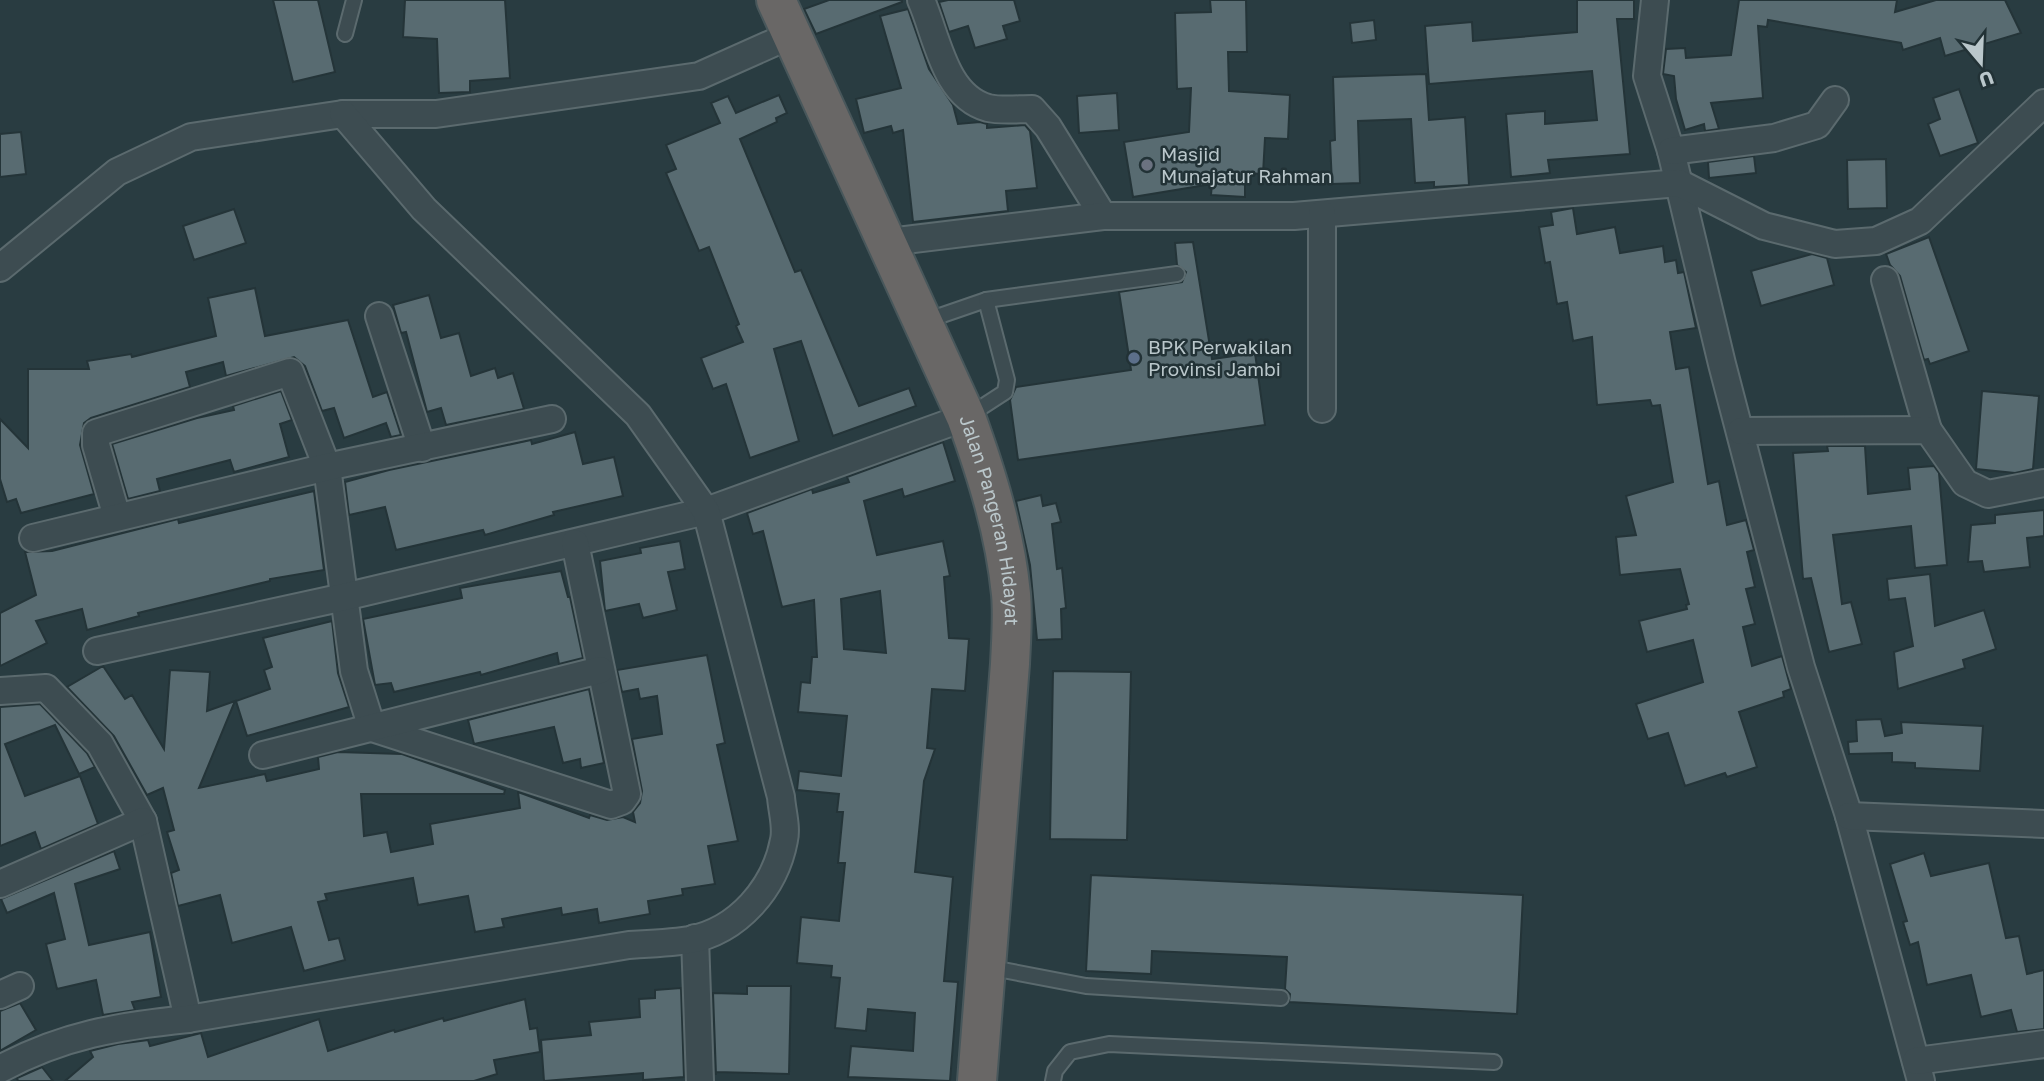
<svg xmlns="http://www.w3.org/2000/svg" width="2044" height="1081" font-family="'Golos Text',sans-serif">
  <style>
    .building { fill: #586b71; stroke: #243438; stroke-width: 2; fill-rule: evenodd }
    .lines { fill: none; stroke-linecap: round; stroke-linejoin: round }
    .service-casing { stroke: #5b6a6e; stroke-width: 18 }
    .minor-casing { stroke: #5b6a6e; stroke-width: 30 }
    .trunk-casing { stroke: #48575b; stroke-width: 42 }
    .service { stroke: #3d4c51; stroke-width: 14 }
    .minor { stroke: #3d4c51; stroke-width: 26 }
    .trunk { stroke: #696766; stroke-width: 38 }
    .worship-dot { fill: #6b7280; stroke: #223236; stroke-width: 2.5 }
    .service-dot { fill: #5c6f8a; stroke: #223236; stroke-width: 2.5 }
    .labels { text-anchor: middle; stroke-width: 5; stroke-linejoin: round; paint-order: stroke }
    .poi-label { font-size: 19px; fill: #bac7cb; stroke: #223236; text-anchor: start }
    .street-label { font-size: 19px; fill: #bac7cb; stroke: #223236 }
  </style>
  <rect width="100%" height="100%" fill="#293c41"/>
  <!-- building -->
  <g class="building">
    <path d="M273,0H318L335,72L293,82Z"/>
    <path d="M405,0H505L510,78L470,81V92L439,93L437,39L403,37Z"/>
    <path d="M829,0H902V2L816,34L804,9Z"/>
    <path d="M948,0H1014L1020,21L1003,26L1007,39L975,48L968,26L949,32L939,2Z"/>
    <path d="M1210,0H1246L1247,52H1228L1229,91L1290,95L1288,139L1265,138L1263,174L1245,173V197L1211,195L1212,184L1133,197L1124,142L1189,132L1191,88L1177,89L1175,13L1211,12Z"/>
    <path d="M1577,0H1634V19H1617L1630,154L1548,160L1550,173L1511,177L1506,114L1545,111V124L1597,120L1592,71L1429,84L1425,26L1472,22L1473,41L1577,32Z"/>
    <path d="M1739,0H1897L1895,12L1936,0H2005L2021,33L1945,56L1940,38L1903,50L1901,43L1768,20L1767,27L1758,26L1763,98L1711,103L1719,129L1705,131L1704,124L1685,130L1676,99L1674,76L1663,74L1666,49L1685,48L1686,58L1731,55Z"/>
    <path d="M908,9L929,69L953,105L958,124L980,122L987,124V128L1025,125L1030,131L1037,188L1006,191L1008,211L913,222L903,130L893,133L891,126L864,133L856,99L901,88L880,16Z"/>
    <path d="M1374,20L1376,40L1352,43L1350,23Z"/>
    <path d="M1426,74L1429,120L1465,117L1469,185L1434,187V182L1415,183L1411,119L1358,121L1360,183L1332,184L1330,141L1335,140L1333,77Z"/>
    <path d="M1959,89L1978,143L1940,156L1928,124L1940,119L1933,98Z"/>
    <path d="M1117,93L1119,130L1079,133L1077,96Z"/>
    <path d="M779,95L787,113L776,118L777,122L740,139L795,272L801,270L859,406L909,388L916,406L833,436L801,341L774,349L799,441L750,458L726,384L713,389L701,358L743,342L736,326L739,324L709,247L699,251L666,173L676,169L666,145L720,123L711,103L728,96L736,113Z"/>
    <path d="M21,132L26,174L0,177V134Z"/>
    <path d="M1754,156L1756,173L1709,178L1708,162Z"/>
    <path d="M1886,159L1887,208L1848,209L1847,160Z"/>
    <path d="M1573,208L1577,234L1615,227L1620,253L1663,246L1665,262L1676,260L1678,273L1684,272L1696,328L1670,332L1676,369L1689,367L1708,484L1719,481L1727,525L1746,520L1754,550L1747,552L1755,587L1746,589L1755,624L1743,627L1752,666L1782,656L1791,689L1783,692L1784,697L1739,712L1757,767L1727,777L1725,773L1685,786L1668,733L1648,739L1636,704L1703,682L1693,640L1647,652L1639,621L1687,609L1686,605L1689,604L1680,569L1620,575L1616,537L1636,535L1626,496L1673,482L1660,405L1652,406L1650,400L1597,405L1592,337L1573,341L1567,302L1557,304L1550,262L1545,263L1539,227L1553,225L1551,212Z"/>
    <path d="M234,209L246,243L194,260L183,226Z"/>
    <path d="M1929,237L1969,351L1930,364L1928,359L1924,360L1900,276L1890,265L1886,254Z"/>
    <path d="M1193,242L1212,359L1255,353L1265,425L1018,460L1010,400L1016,387L1131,370L1119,292L1182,282L1186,272L1177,265L1175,243Z"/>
    <path d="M1812,254L1827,258L1834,285L1761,306L1751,271Z"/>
    <path d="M255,288L265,336L348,320L373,397L387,392L401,435L391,437L386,423L344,438L334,408L322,411L305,366L294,357L226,376L223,362L186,372L190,387L91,418L84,423L80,445L94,494L21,513L16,499L7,502L0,479V419L28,448V369H89L87,361L131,354L132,357L216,336L208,298Z"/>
    <path d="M429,295L441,338L459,333L471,376L495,368L498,378L513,373L524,409L446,425L441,408L427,412L406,332L401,333L393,305Z"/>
    <path d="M281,391L292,420L280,424L289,457L234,472L230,460L157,479L160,491L128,499L112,444L197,418L234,410L233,406Z"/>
    <path d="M1982,391L2039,396L2033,469L2015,473L1976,469Z"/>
    <path d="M575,432L583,464L614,457L623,496L553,512L554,515L485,535L483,530L396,550L385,507L349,515L345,482L389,470L531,440L532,444Z"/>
    <path d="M943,442L955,481L904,497L902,489L864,501L877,555L943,541L950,576L944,577L949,638L969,639L965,691L932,689L927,748L935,749L924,781L915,872L953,877L944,981L958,982L950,1081L848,1077L851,1046L913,1051L915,1013L868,1009L866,1031L835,1028L840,978L831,977L832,966L797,963L801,917L839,921L845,863H838L843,812H837L839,794L797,790L799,771L841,776L847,716L798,712L801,682L810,683L812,657H817L814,600L782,607L763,531L753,534L747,513L812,489L813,493L849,482L847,477ZM880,591L886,653L844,649L841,599Z"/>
    <path d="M1827,446H1865L1868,494L1910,489L1908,468L1934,466L1939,473L1947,565L1915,568L1911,526L1833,535L1842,604L1851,602L1862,644L1829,652L1811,578L1803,579L1793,453L1828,451Z"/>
    <path d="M314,491L324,570L270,579V581L138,613L139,616L87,630L82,609L36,621L47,643L0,666V613L36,595L25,552L52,551L178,519L179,523Z"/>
    <path d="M1041,495L1043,506L1056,503L1061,522L1052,524L1057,569L1062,568L1066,608L1061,609L1062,639L1037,640L1030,565L1016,501Z"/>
    <path d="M2044,510V536L2027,538L2030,567L1984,572L1982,561L1968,562L1971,525L1995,523V515Z"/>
    <path d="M680,541L685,569L668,572L677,610L643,618L639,604L605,611L600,561L641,553L640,548Z"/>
    <path d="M561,571L568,597H570L583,658L559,664L557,653L481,675L480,672L394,692L391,683L375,685L363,619L462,598L460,588Z"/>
    <path d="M1930,574L1935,626L1984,610L1996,649L1963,660L1965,668L1898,689L1894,652L1913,646L1905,598L1889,600L1887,579Z"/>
    <path d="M332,621L338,673L349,707L247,736L236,701L270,689L264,670L272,667L263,638Z"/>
    <path d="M707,655L725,743L717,745L738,841L708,846L715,884L682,889L683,895L648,901L650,914L599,923L597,909L562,915L561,908L502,919L504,927L475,932L468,896L418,905L413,878L325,894L327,900L318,902L329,940L339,938L345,960L304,971L291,927L232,943L220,895L178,906L171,873L179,870L167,832L174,830L163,788L147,795L114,736L67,687L103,666L125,699L132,695L164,749L170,670L210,672L207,711L235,701L199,788L265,774L267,781L319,769L318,757L338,752L402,754L505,790L504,794H361L364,836L387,832L391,852L433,844L430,824L520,808L518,792L589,818L590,815L607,820L623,817L635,822L633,812L640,803L642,791L632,739L662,734L657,696L640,699L638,689L622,692L617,670Z"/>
    <path d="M1053,671L1131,672L1127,840L1050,839Z"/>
    <path d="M589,689L604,763L581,768L580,759L563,763L554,727L474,744L468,720Z"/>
    <path d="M40,704L87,753L95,767L79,774L55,725L5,744L25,796L80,776L98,824L41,849L35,832L0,846V707Z"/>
    <path d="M1881,719L1885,736L1902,733L1901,722L1983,726L1980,771L1915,768V763L1892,762V753L1849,754L1848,742L1857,741L1856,720Z"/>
    <path d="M114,851L120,869L75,884L89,945L150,932L161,997L132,1002L135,1010L103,1015L96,980L57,989L46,944L65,939L54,893L7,913L1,899Z"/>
    <path d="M1924,853L1931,876L1989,863L2006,938L2019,936L2027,974L2044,970V1029L2017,1032L2011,1010L1981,1017L1971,975L1927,985L1918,942L1910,945L1903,922L1907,921L1890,864Z"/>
    <path d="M1091,875L1523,895L1517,1014L1289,1002L1290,994L1285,989L1287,957L1152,951L1151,974L1086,971Z"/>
    <path d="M747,986H791L789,1074L716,1072V1075L713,993L747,994Z"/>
    <path d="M681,988L684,1077L643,1080V1073L544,1081L541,1040L591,1035L589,1022L640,1017L639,999L655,998V990Z"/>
    <path d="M525,999L530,1029L537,1028L540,1052L494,1060L497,1074L474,1081H65L93,1057L90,1051L118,1044L148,1040L150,1046L201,1033L208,1057L319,1019L328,1051L394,1030L395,1032L443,1018L444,1021Z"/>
    <path d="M20,1003L36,1030L0,1051V1011Z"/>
    <path d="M42,1067L53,1081H18L17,1078Z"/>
  </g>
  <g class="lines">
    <defs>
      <g id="service">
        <path d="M345,34L354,0"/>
        <path d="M925,321L986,300L1177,274"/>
        <path d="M968,416L1005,392L1007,380L986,300"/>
        <path d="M987,967L1086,986L1281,998"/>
        <path d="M1053,1081L1055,1071L1070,1052L1109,1044L1494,1062"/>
      </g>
      <g id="minor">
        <path d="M921,0C937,36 944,96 988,108C1001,111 1018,109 1032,109L1048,127L1103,216"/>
        <path d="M1655,0L1647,76L1671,151L1722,364L1801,667L1849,816L1921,1081"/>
        <path d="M1671,151L1774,138L1817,125L1835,100"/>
        <path d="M889,242L1103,216H1294L1679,183L1764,226L1835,244L1876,241L1920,221L2044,103"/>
        <path d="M0,268L117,172L191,137L343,114H436L699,76L791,35"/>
        <path d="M1885,280L1928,430"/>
        <path d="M379,316L422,448"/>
        <path d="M1322,409V214"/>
        <path d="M1741,431L1928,430L1965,483L1988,494L2044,483"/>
        <path d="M117,517L96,445V433L290,372L327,467L354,671L372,728"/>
        <path d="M33,538L327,467L552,419"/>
        <path d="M97,651L344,597L706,511L966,417"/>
        <path d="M0,691L46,688L100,744L143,821L188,1019"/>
        <path d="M372,728L611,805L622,801L627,794L575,543"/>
        <path d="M263,755L600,670"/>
        <path d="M1849,816L2044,824"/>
        <path d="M0,884L143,821"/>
        <path d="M695,938L700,1081"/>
        <path d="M0,995L20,986"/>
        <path d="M1916,1061L2044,1044"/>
        <path d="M0,1069C63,1035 119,1026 188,1019L629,945C649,944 669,943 689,940C738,931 775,888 784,840C787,827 782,811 781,797L706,511L638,415L424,209L343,114"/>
      </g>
      <g id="trunk">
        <path id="s1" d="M776,0L966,417C987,475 1005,533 1011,594C1013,617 1011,641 1010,664L977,1081"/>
      </g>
    </defs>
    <!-- service casing -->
    <use href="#service" class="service-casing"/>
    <!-- minor casing -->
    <use href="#minor" class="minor-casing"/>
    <!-- trunk casing -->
    <use href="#trunk" class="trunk-casing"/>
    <!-- service -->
    <use href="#service" class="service"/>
    <!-- minor -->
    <use href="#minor" class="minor"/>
    <!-- trunk -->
    <use href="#trunk" class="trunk"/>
  </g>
  <!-- markers -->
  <circle class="worship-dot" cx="1147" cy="165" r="7"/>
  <circle class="service-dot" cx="1134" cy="358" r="7"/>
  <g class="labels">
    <!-- poi labels -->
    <g class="poi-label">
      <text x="1161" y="161">Masjid<tspan x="1161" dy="22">Munajatur Rahman</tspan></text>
      <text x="1148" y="354">BPK Perwakilan<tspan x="1148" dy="22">Provinsi Jambi</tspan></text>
    </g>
    <!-- street labels -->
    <g class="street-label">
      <text dy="7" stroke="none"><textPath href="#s1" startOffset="565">Jalan Pangeran Hidayat</textPath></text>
    </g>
  </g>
  <!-- north arrow -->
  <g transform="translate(1981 63) rotate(161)" stroke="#223236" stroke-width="5" paint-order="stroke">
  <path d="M0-5L12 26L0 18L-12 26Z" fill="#bac7cb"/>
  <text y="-10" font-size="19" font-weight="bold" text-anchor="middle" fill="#bac7cb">U</text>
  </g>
</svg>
